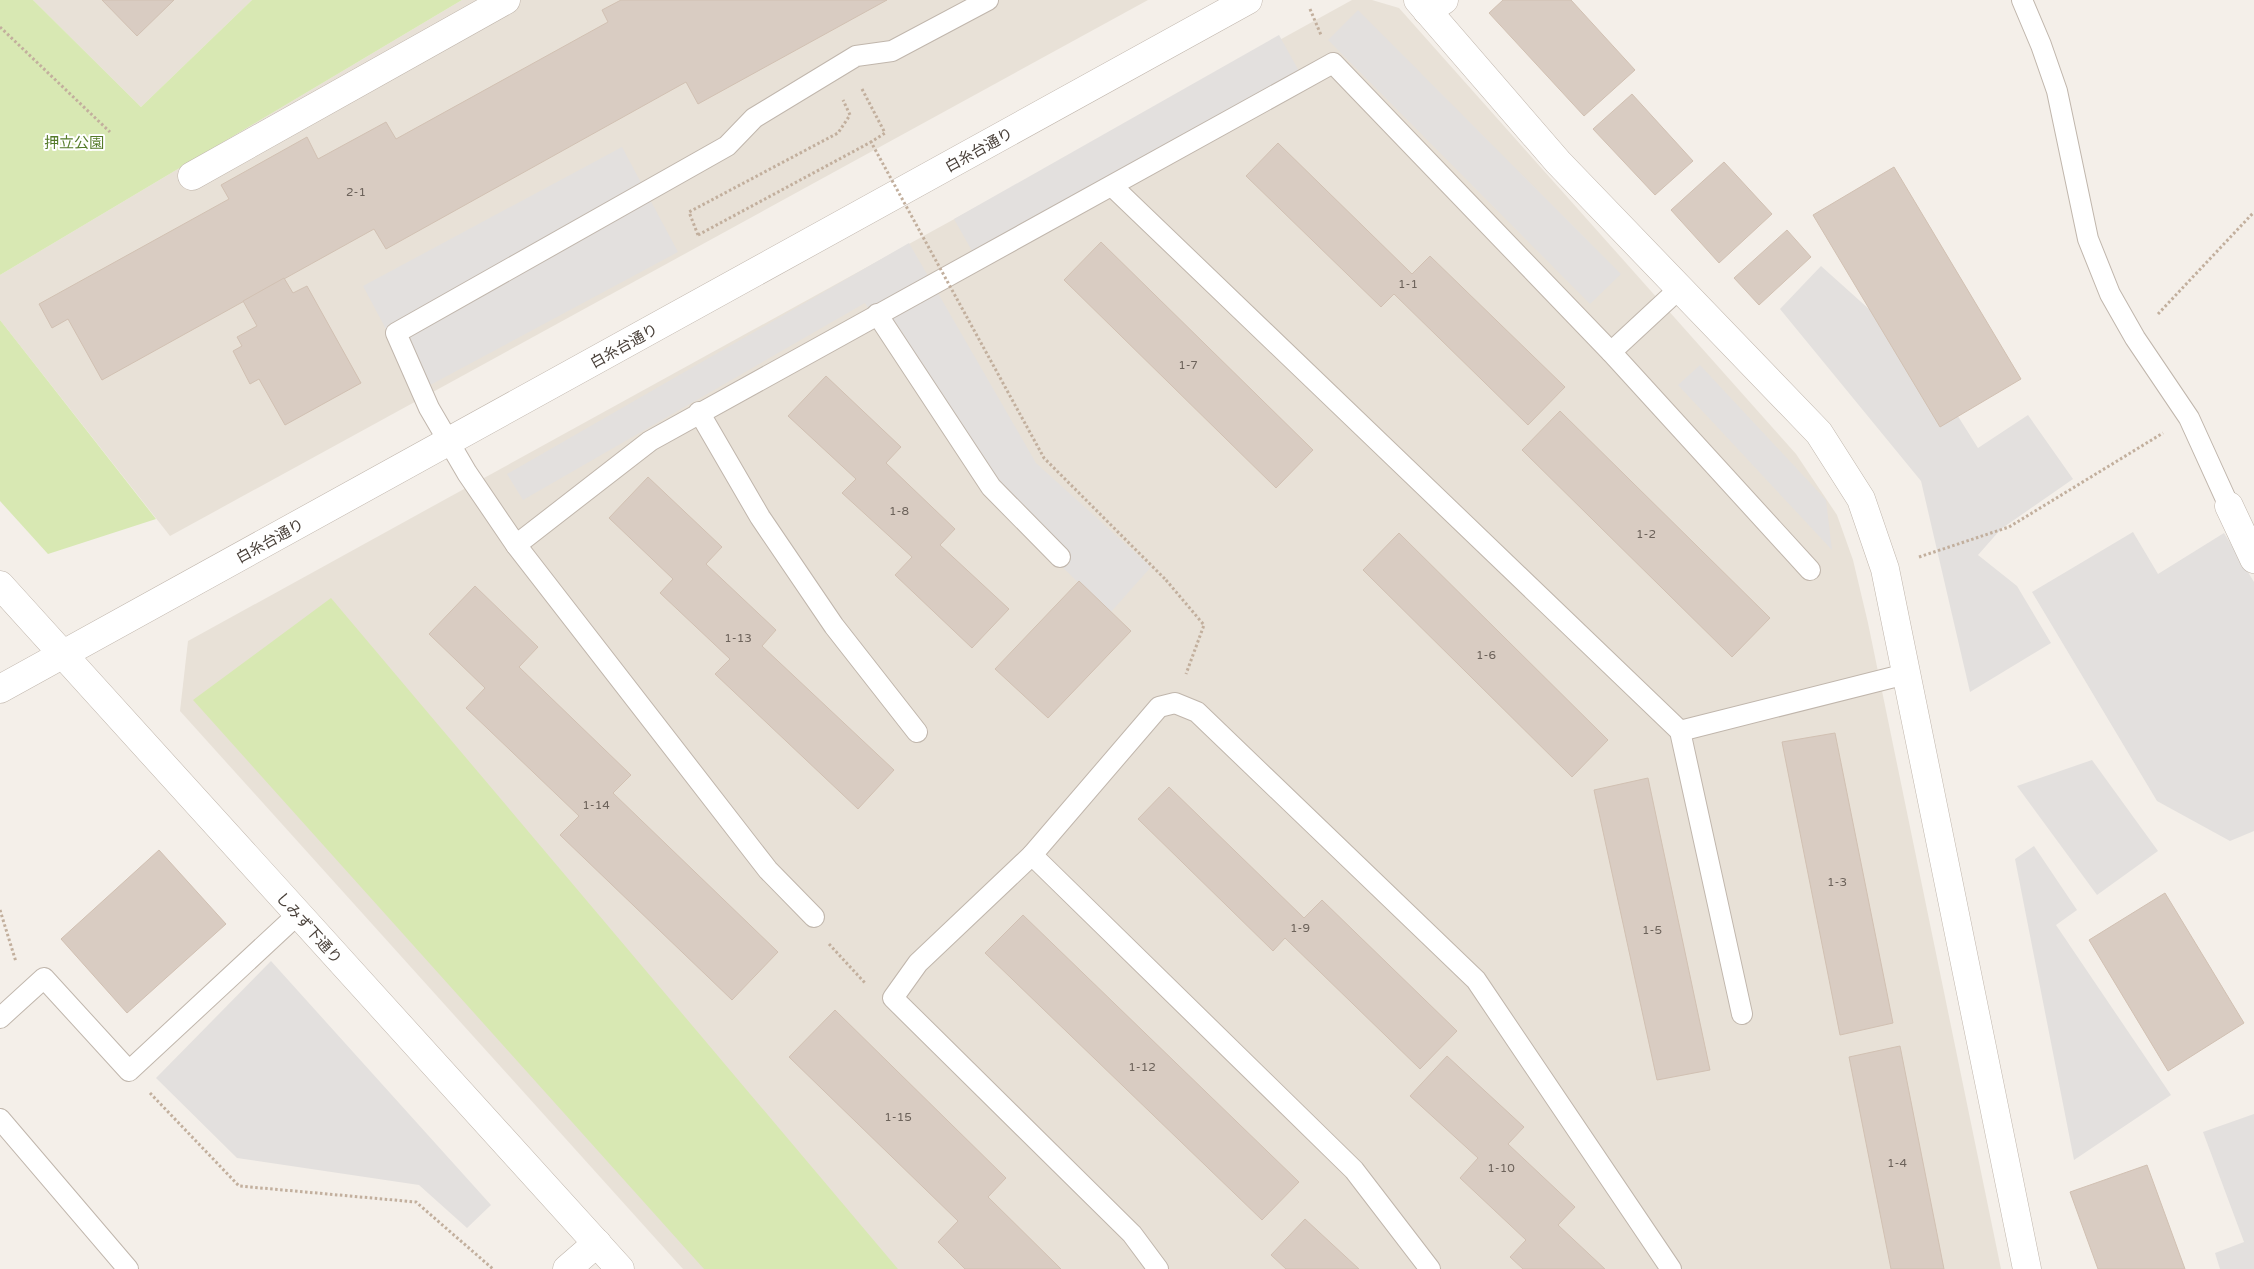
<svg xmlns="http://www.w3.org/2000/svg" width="2254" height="1269" font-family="'Varela Round','Noto Sans JP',sans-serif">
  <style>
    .residential { fill: #e8e1d7 }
    .green { fill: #d8e8b3 }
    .parking { fill: #e3e0de }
    .building { fill: #d9ccc2; stroke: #d1c0b2 }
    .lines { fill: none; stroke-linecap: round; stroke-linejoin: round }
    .service-casing { stroke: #c0b6ac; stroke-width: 22 }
    .pedestrian-casing { stroke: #c0b6ac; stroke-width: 29 }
    .minor-casing { stroke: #c0b6ac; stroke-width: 29 }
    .tertiary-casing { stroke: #c0b6ac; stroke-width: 29 }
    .path { stroke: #c2af9d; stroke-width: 3; stroke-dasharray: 2.5 2.5; stroke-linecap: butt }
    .service { stroke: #fff; stroke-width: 20 }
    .pedestrian { stroke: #fff; stroke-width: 28 }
    .minor { stroke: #fff; stroke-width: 28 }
    .tertiary { stroke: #fff; stroke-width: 28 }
    .path-bridge { stroke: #c2af9d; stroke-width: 3; stroke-dasharray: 2.5 2.5; stroke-linecap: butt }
    .labels { text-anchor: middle; stroke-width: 4; stroke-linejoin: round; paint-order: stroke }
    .number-label { font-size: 12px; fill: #6c625a }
    .park-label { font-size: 15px; fill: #557b2a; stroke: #fff }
    .street-label { font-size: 15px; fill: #483f38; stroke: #fff }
  </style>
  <rect width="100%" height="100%" fill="#f4efe9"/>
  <!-- residential -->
  <g class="residential">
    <path d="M33,0H252L141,107Z"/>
    <path d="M462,0H1148L170,536L0,320V275Z"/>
    <path d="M1352,0H1372L1399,8L1796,454L1837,515L1853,560L1868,623L2001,1269H683L180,711L188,641Z"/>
  </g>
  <!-- green -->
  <g class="green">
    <path d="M0,0H33L141,107L252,0H462L0,275Z"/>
    <path d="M0,320L156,519L48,554L0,501Z"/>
    <path d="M331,598L898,1269H704L193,700Z"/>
  </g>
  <!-- parking -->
  <g class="parking">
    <path d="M1358,10L1621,274L1590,304L1328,40Z"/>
    <path d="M1279,35L1305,82L980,265L954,219Z"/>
    <path d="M622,147L678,252L419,391L363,286Z"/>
    <path d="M909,243L1036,463L1151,567L1110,613L978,486L865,303L523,500L507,474Z"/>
    <path d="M1821,266L1918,353L1978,448L2028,415L2073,479L2001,529L1978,555L2017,586L2051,643L1970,692L1921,481L1780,309Z"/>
    <path d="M1700,365L1826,500L1832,550L1678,385Z"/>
    <path d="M2133,532L2158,574L2224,533L2254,582V831L2230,841L2157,801L2032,592Z"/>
    <path d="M2092,760L2158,851L2097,895L2017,786Z"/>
    <path d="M2034,846L2077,910L2056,925L2171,1095L2074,1160L2015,859Z"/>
    <path d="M271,961L491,1205L467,1228L419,1185L237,1158L156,1078Z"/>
    <path d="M2254,1114V1269H2220L2215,1253L2244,1242L2203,1132Z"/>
  </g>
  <!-- building -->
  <g class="building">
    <path d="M102,0H174L137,36Z"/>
    <path d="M621,0H887L698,104L686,82L386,249L374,229L102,380L68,319L52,328L39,304L229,199L221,185L307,137L318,159L386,122L396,139L608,22L602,10Z"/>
    <path d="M1503,0H1571L1635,70L1584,116L1489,13Z"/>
    <path d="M1632,94L1693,161L1655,195L1593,129Z"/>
    <path d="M1278,143L1412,274L1430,256L1565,387L1528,425L1394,294L1381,307L1246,176Z"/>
    <path d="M1724,162L1772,214L1719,263L1671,210Z"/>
    <path d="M1894,167L2021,379L1940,427L1813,215Z"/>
    <path d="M1787,230L1811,257L1759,305L1734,278Z"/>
    <path d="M1101,242L1313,450L1276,488L1064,280Z"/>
    <path d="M284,278L293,293L307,286L361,383L285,425L259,379L250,384L233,351L242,346L237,337L257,326L243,301Z"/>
    <path d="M826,376L901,447L886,463L955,529L940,545L1009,609L972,648L895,575L912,557L842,493L856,479L788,416Z"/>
    <path d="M1560,411L1770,618L1732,657L1522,450Z"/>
    <path d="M648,477L722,547L706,564L776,630L762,646L894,770L858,809L715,674L730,659L660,593L673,579L609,518Z"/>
    <path d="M1399,533L1608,740L1572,777L1363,570Z"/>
    <path d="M1079,581L1131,631L1048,718L995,669Z"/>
    <path d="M475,586L538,647L519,667L631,775L613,793L778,952L732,1000L560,835L579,816L466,708L485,688L429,634Z"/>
    <path d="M1835,733L1893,1023L1840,1035L1782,742Z"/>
    <path d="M1648,778L1710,1070L1657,1080L1594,790Z"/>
    <path d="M1169,787L1304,918L1322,900L1457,1031L1420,1069L1285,938L1273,951L1138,819Z"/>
    <path d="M159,850L226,924L127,1013L61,939Z"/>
    <path d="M2165,893L2244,1023L2168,1071L2089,940Z"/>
    <path d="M1023,915L1299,1182L1262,1220L985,953Z"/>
    <path d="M835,1010L1006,1178L988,1197L1061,1269H965L938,1242L958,1221L789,1057Z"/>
    <path d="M1900,1046L1944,1269H1891L1849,1057Z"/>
    <path d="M1447,1056L1524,1127L1508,1144L1575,1207L1558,1225L1605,1269H1523L1510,1257L1526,1240L1460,1178L1478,1158L1410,1096Z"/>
    <path d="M2147,1165L2185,1269H2098L2070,1192Z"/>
    <path d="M1305,1219L1359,1269H1286L1271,1255Z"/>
  </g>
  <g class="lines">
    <defs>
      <g id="service">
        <path d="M2022,0L2041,45L2057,91L2088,239L2110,294L2135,338L2189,418L2229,506"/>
        <path d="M1112,186L1680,731L1742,1014"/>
        <path d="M877,314L991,487L1060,557"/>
        <path d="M1611,352L1680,288"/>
        <path d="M699,412L760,517L834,626L917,732"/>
        <path d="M516,545L650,441L1333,63L1611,352L1810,570"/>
        <path d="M1680,731L1906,674"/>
        <path d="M1032,855L1354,1170L1430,1269"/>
        <path d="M814,917L768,870L516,545L467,473L429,408L396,333L727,146L754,118L856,56L892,51L988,0"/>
        <path d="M0,1018L44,978L129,1071L297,915"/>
        <path d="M0,1119L128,1269"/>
        <path d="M1158,1269L1132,1234L893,998L918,963L1032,855L1159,707L1175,703L1197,712L1476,980L1671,1269"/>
      </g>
      <path id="pedestrian" d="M192,176L506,0"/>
      <g id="minor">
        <path d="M1427,11L1444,0"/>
        <path d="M2229,506L2254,559"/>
        <path d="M567,1269L597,1243"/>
      </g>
      <g id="tertiary">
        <path d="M1418,0L1558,162L1819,433L1861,499L1885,569L2027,1269"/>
        <path d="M0,585L620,1269"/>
        <path d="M0,689L1248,0"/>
      </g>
    </defs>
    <!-- service casing -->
    <use href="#service" class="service-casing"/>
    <!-- pedestrian casing -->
    <use href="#pedestrian" class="pedestrian-casing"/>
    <!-- minor casing -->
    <use href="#minor" class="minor-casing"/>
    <!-- tertiary casing -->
    <use href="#tertiary" class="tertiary-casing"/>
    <!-- path -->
    <g class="path">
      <path d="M1310,9L1321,35"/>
      <path d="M0,27L110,132"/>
      <path d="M862,89L885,133L871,142"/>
      <path d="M698,235L689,212L838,133L850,115L843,100"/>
      <path d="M2158,314L2254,212"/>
      <path d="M1919,557L2009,527L2163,433"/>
      <path d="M1166,580L1204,625L1186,674"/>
      <path d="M0,910L16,962"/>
      <path d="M829,944L865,983"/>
      <path d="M150,1093L239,1186L416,1202L493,1269"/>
    </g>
    <!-- service -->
    <use href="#service" class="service"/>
    <!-- pedestrian -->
    <use href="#pedestrian" class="pedestrian"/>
    <!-- minor -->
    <use href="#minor" class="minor"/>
    <!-- tertiary -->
    <use href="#tertiary" class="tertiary"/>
    <!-- path-bridge -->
    <path class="path-bridge" d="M698,235L871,142L1044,458L1166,580"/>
  </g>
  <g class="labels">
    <!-- number labels -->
    <g class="number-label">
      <text x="356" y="196">2-1</text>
      <text x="1408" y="288">1-1</text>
      <text x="1188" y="369">1-7</text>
      <text x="899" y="515">1-8</text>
      <text x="1646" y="538">1-2</text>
      <text x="738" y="642">1-13</text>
      <text x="1486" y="659">1-6</text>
      <text x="596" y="809">1-14</text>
      <text x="1837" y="886">1-3</text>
      <text x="1300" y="932">1-9</text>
      <text x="1652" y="934">1-5</text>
      <text x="1142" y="1071">1-12</text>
      <text x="898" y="1121">1-15</text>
      <text x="1897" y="1167">1-4</text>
      <text x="1501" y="1172">1-10</text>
    </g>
    <!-- park labels -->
    <g class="park-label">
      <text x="74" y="148">押立公園</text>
    </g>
    <!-- street labels -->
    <g class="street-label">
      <text transform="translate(979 150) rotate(-29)" y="5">白糸台通り</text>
      <text transform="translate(624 346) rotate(-29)" y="5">白糸台通り</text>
      <text transform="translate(270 541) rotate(-29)" y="5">白糸台通り</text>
      <text transform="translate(309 928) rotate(48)" y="5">しみず下通り</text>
    </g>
  </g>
</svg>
